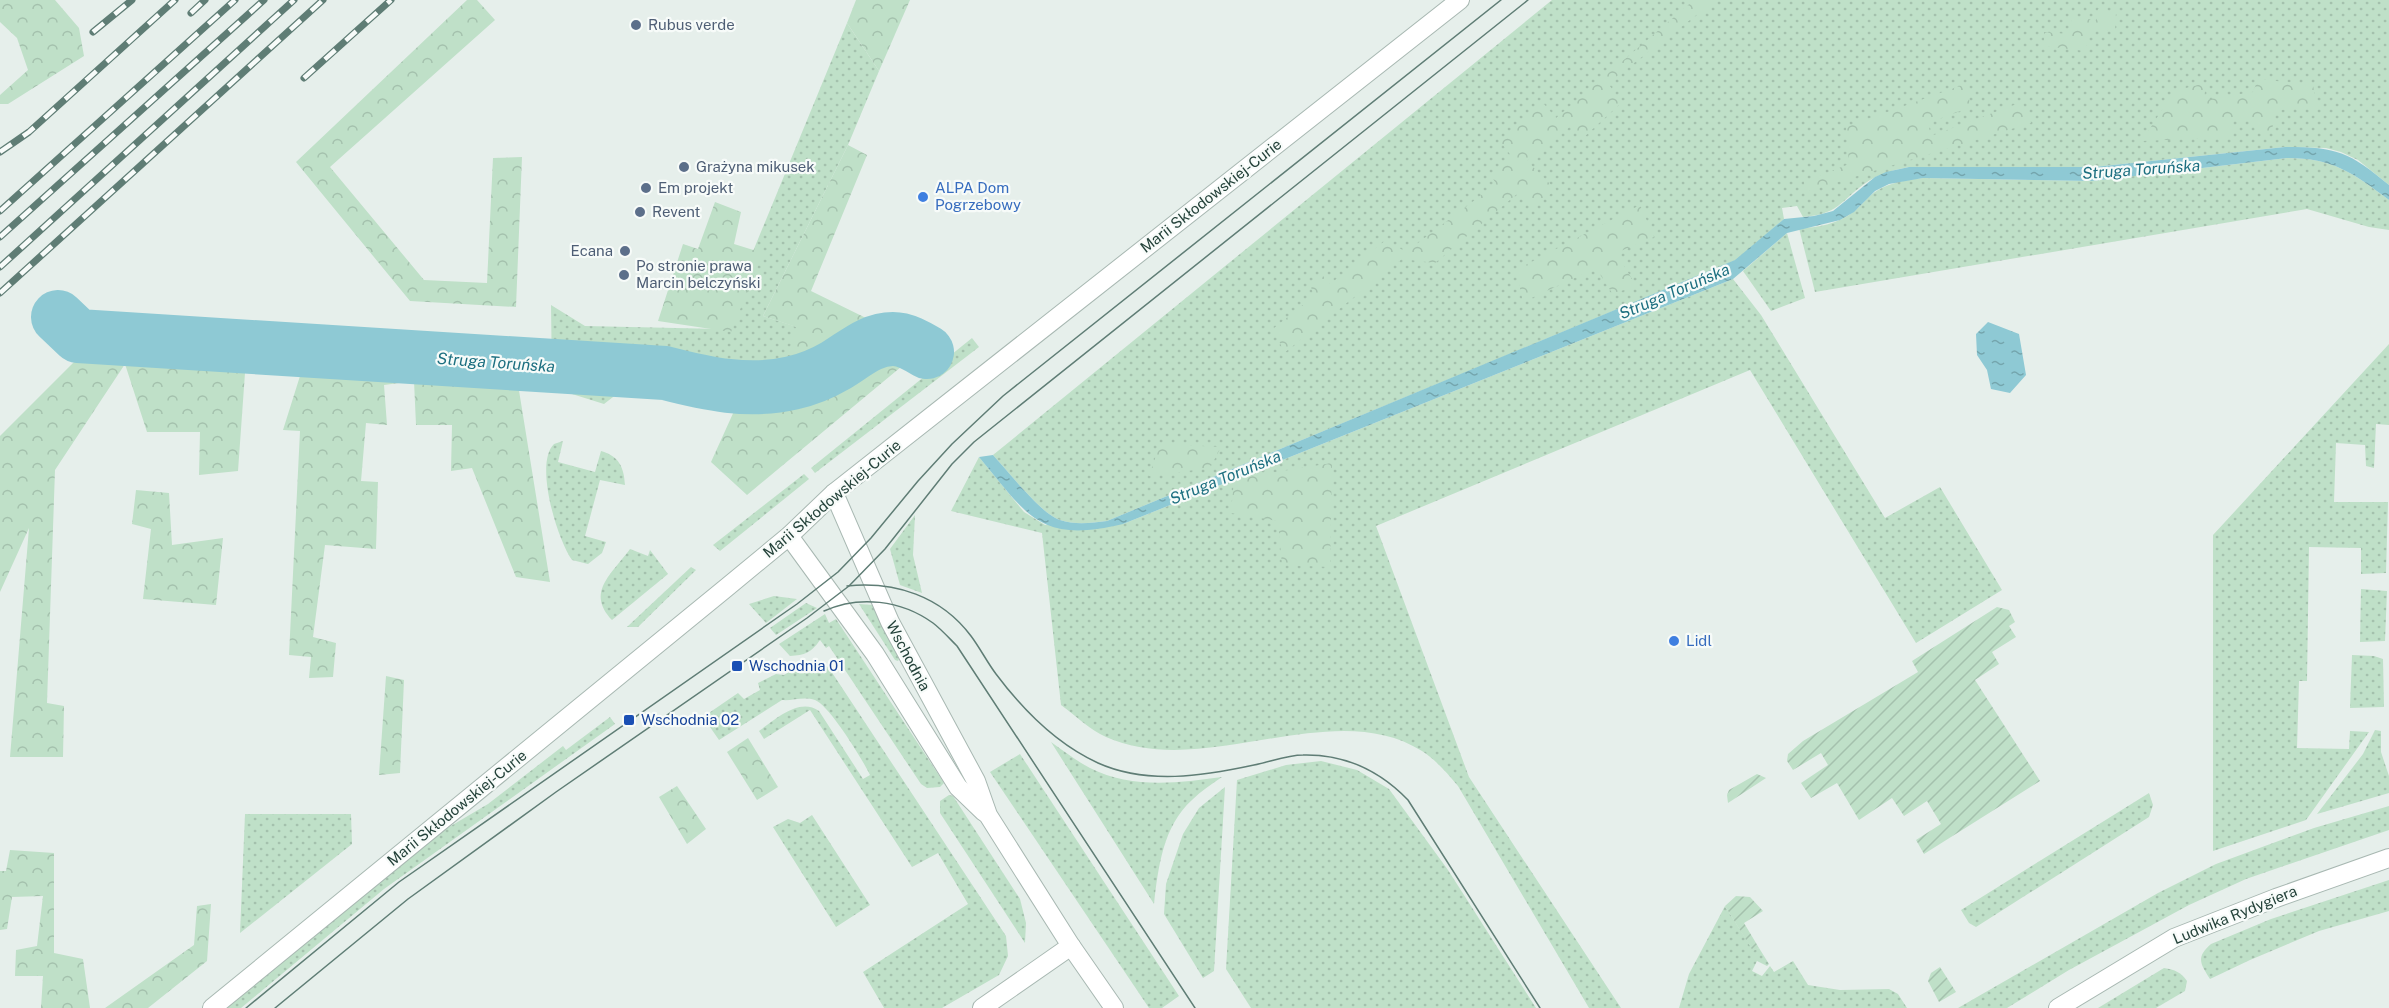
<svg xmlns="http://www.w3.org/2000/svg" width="2389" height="1008" font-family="'Public Sans',sans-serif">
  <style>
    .grass { fill: url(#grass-dots) }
    .forest { fill: url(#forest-crowns) }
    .garden { fill: url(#garden-furrows) }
    .water { fill: url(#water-ripples) }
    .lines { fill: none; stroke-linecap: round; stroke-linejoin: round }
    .river { stroke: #8ec9d4; stroke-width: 54 }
    .minor-casing { stroke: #a8b8b2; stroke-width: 20 }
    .tertiary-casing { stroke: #a8b8b2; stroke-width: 20 }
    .minor { stroke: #fff; stroke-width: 18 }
    .tertiary { stroke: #fff; stroke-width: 18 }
    .tram { stroke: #5f7d75; stroke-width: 1.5 }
    .rail-casing { stroke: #5f7d75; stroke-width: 7 }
    .rail { stroke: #f7fbf9; stroke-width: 4.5; stroke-dasharray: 14; stroke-linecap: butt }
    .service-dot { fill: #5c6f8a; stroke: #f7fbf9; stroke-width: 2 }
    .shop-dot { fill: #3f7fe0; stroke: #f7fbf9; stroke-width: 2 }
    .transit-dot { fill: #1a4fb4; stroke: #f7fbf9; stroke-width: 2 }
    .labels { text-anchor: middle; stroke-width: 4.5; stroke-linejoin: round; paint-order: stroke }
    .service-label { font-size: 15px; fill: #4e5e75; stroke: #f7fbf9; text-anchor: start }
    .shop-label { font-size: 15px; fill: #366cbe; stroke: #f7fbf9; text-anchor: start }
    .street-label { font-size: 15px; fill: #24423a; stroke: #f7fbf9 }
    .transit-label { font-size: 15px; fill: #164399; stroke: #f7fbf9; text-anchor: start }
    .water-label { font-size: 16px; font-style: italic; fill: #1c6f80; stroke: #f7fbf9 }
  </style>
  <defs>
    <pattern id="grass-dots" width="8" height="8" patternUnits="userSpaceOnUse" patternTransform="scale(1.5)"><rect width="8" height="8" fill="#bfe0c8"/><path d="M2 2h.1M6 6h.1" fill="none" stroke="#a4c1ad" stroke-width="1.8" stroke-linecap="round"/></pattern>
    <pattern id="forest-crowns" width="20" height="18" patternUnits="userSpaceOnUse" patternTransform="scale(1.5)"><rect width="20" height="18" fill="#bfe0c8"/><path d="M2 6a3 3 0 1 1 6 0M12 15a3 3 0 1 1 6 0" fill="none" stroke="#a4c1ad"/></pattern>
    <pattern id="garden-furrows" width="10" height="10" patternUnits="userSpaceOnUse" patternTransform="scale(1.5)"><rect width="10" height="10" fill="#bfe0c8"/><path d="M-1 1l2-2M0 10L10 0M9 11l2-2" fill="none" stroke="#a4c1ad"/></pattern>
    <pattern id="water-ripples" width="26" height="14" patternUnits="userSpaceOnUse" patternTransform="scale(1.5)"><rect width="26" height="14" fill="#8ec9d4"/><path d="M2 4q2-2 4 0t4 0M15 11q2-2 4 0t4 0" fill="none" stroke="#74a5ad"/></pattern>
  </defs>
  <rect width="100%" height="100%" fill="#e6efeb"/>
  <!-- grass -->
  <g class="grass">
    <path d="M1552,0H2389V185L2358,160L2341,152L2326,148L2285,147L2094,167H1909C1893,170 1878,174 1864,184C1839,203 1838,214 1803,217L1797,206L1782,208L1784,219L1736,260L1107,521C1091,523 1075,525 1060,520C1041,514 1008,471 993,455Z"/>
    <path d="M847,23L879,71L848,145L763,316L797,327L784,370L754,368L735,408L645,381L626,387L604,404L572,394L552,379L551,305L585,326L721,329Z"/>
    <path d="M2287,158C2333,158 2353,173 2389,200V230L2369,227L2307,209L1815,292L1799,228C1817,228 1838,224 1853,212C1862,206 1867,196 1878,190C1892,182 1907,180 1923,178L2092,181Z"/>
    <path d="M1787,233L1805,298L1771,311L1743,271Z"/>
    <path d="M1733,279L1761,315L1885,518L1940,487L2002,590L1916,643L1750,370L1376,526L1469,777L1621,1008H1589L1458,786C1447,773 1437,761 1422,751C1332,694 1205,781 1106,737C1090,730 1075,715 1061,705L1042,533L951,511L979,457L1024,512L1045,525L1123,524Z"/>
    <path d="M972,338L979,347L815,473L811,468Z"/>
    <path d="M2389,344V425L2376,424L2374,468L2366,466L2365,445L2336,443L2334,502H2388L2386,573L2361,574V548L2309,547L2307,681H2299L2297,748L2349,749L2350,731L2369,732L2306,820L2213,851V535Z"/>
    <path d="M563,441L558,462L595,472L601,451C619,456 624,467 625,485L600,480L585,536L606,542L602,553L588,564L572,560C557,539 534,463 554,444Z"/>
    <path d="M804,474L809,479L720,551L713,545Z"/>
    <path d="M915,515L913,555L922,593L900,585L890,549Z"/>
    <path d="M630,549L648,556L650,550L668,574L612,620C586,592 611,575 630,549Z"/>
    <path d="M691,567L696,570L638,627H627Z"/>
    <path d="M2361,589L2387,591L2385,641L2360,642Z"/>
    <path d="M774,596L797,599L766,623L749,604Z"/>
    <path d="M806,603L817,608L776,635L770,628Z"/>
    <path d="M859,604L873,605L899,659L898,661L895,660Z"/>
    <path d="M825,614L829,623L836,619L944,783L940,787L927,788L921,784L829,646L826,648L820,640C811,653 805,655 790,656L779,644Z"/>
    <path d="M2352,655L2374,656L2383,659L2384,707L2350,708Z"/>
    <path d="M813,663H822L829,668L1006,936L1008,956L999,975L942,1008H884L863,972L968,904L938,853L912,867L810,710L764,739L759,731C775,720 799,697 819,711L863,779L870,775C863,760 829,705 815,700C803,696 793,701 782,700L719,740L703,717L738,693L744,699L760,690L758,683L776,674L784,675L796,667Z"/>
    <path d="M610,717L615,724L384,889L241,1008H227L444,830L488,804L563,746L566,750Z"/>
    <path d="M2375,730L2381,731V752L2389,776V793L2317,814L2363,754Z"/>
    <path d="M1051,742C1064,751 1076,761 1090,768C1131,789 1178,783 1222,777C1212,784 1201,791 1192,800C1163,826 1158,868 1154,904Z"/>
    <path d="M1020,754L1179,996L1162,1008H1149L990,772Z"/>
    <path d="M1321,761L1357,770L1389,789L1448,870L1536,1008H1251L1226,969L1237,780L1286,765Z"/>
    <path d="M1225,787L1214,971L1203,978L1164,914L1166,884L1183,834L1199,808Z"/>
    <path d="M2149,793L2153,805L2149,817L1976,927L1969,923L1961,910Z"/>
    <path d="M949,795L953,796L1020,899L1026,923L1025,943L940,813V801Z"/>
    <path d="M2389,806V830L2246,879L2189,905L2069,970L2007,1008H1958L2158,893L2216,864L2314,828Z"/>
    <path d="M245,814H351L352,844L240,933Z"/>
    <path d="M812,815L870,905L836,927L773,827L788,819L800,823Z"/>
    <path d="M2389,880V911L2319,931L2250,960L2210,979C2201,964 2195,958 2211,944L2271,919Z"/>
    <path d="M1725,906L1753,950L1759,948L1769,964L1767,966L1757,961L1752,971L1762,976L1770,966L1774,972L1793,961L1808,985L1840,990L1889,989L1898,994L1907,1008H1679L1689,974Z"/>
    <path d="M2164,968C2175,970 2181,972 2187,981L2185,991L2156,1008H2098Z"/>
  </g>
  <!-- forest -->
  <g class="forest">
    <path d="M0,0H55L79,28L84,56L8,104H0V95L28,70L17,38L0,22Z"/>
    <path d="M467,0H477L495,20L330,167L424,280L487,283L493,158L522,157L516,307L410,301L296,162Z"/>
    <path d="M856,0H910L879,71L847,23Z"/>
    <path d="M1694,0H1716L1608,83L1621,103L1583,138L1572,125L1527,161L1556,190L1532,207L1517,194L1435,263L1402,259L1284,353L1274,328L1314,296L1310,284L1323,276L1330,284L1386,240L1406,252L1496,184L1491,175L1512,157L1500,141L1544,104L1556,118Z"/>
    <path d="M2098,9L2116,12L2115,31L2092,29L2085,51L2044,46V32L2069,34L2072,17L2096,20Z"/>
    <path d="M2258,79L2313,85L2317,108L2275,110L2272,131H2255L2254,121L2232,120V137L2142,141L2174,91L2206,83L2204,100L2253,92Z"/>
    <path d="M1965,84L1971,107L1928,123L1931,136L2022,102L2031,123L1805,192L1804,182L1849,164L1846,127Z"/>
    <path d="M848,145L867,155L811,291L868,319L859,339L931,342L747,495L711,462L754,367L784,369L796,327L763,316Z"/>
    <path d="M715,202L741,212L734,244L763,253L731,332L658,321L683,244L698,249Z"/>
    <path d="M1640,205L1654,237L1616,253L1637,287L1612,293L1596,268L1523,302L1516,270Z"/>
    <path d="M92,344L516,372L550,582L516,577L472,468L451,471L452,425H416L414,381L384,385L387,425L366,423L361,481L378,482L376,549L325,545L313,637L336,643L333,677L309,678L311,657L289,655L300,431L283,430L300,376L245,373L238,471L199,475L200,432H147L125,364L55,470L47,703L64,706L63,757H10L29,528L0,592V436Z"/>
    <path d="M1160,444L1221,447L1210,468L1149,476Z"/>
    <path d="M1332,463L1330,567L1282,565L1278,521L1231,513L1234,479Z"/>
    <path d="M136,490L169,493L172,545L223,538L216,605L143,599L151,529L132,524Z"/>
    <path d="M386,676L404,680L400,773L379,775Z"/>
    <path d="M748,738L778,787L757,800L727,752Z"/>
    <path d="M677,786L706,829L687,844L659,797Z"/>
    <path d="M10,850L54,853V953L83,959L90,1008H41L43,976H15L16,950L37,946L43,896L12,897L7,929L0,930V871H6Z"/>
    <path d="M211,904L207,961L148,1008H105L194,945L197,906Z"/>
  </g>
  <!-- garden -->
  <g class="garden">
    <path d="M1997,607L2009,610L2015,622L2009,626L2016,637L1992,652L1999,664L1975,680L2040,781L1924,854L1916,840L1941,824L1927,801L1904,816L1892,798L1859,820L1837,783L1811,798L1801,783L1828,765L1821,753L1793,770L1787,761L1788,754L1803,741L1918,672L1912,661Z"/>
    <path d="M1757,774L1766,778L1728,803L1727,795L1729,790Z"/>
    <path d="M1736,896L1750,897L1763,911L1744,923L1759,948L1753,951L1725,906Z"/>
    <path d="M1940,967L1956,992L1939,1002L1928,981L1931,973Z"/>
  </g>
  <!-- water -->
  <g class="water">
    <path d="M2285,147C2338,147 2349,152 2389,185V200C2353,173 2333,158 2287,158L2092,181L1923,178L1889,184L1875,191L1854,212L1840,220L1787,233L1733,279L1123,524C1040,544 1028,516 979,457L993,455C1008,471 1041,514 1060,520C1075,525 1091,523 1107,521L1735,260L1784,219L1814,216L1833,211L1875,177L1886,172L1909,167H2094Z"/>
    <path d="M1988,322L2019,334L2026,375L2010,393L1991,389L1987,370L1977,355L1976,334Z"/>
  </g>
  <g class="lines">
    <!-- river -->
    <path class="river" d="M58,317L78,336L665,373C707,384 749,393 792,383C806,380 823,373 835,366C854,355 870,339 893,339C905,339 917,346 927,352"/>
    <defs>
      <path id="minor" d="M982,1008L1071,946"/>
      <g id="tertiary">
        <path d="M834,493L890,622L976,781L988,815L1071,946L1114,1008"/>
        <path d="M789,536L875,654L958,787L984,812"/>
        <path d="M212,1008L726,588L789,536L834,493L1460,0"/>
        <path d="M2058,1008L2174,938L2276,898L2389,858"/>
      </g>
    </defs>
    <!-- minor casing -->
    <use href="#minor" class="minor-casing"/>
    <!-- tertiary casing -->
    <use href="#tertiary" class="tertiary-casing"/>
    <!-- minor -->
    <use href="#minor" class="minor"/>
    <!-- tertiary -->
    <use href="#tertiary" class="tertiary"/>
    <!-- tram -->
    <g class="tram">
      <path d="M847,586C895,581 941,596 971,636C980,648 987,662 996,674C1023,710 1056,744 1098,763C1147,785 1203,776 1254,765C1270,762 1287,755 1303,755C1345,754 1379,770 1408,800L1540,1008"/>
      <path d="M824,611C859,595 901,600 933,623C941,629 949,638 957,646L1195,1008"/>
      <path d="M246,1008L399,882L797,604L838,572L871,538L918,481L952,444L1003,396L1501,0"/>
      <path d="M275,1008L408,899L556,792L807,618L849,586L885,549L952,464L974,442L1528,0"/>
    </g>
    <defs>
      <g id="rail">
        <path d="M191,13L205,0"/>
        <path d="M93,32L132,0"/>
        <path d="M304,78L391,0"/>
        <path d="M0,152L29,132L175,0"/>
        <path d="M0,211L235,0"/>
        <path d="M0,237L264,0"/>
        <path d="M0,267L294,0"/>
        <path d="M0,293L323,0"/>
      </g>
    </defs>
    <!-- rail casing -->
    <use href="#rail" class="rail-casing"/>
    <!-- rail -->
    <use href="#rail" class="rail"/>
  </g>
  <!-- markers -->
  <g class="service-dot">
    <circle cx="636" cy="25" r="6"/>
    <circle cx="684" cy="167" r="6"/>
    <circle cx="646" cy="188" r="6"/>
    <circle cx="640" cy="212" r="6"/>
    <circle cx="625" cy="251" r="6"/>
    <circle cx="624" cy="275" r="6"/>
  </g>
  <g class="shop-dot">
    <circle cx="923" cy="197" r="6"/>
    <circle cx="1674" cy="641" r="6"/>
  </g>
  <g class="transit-dot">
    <rect x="731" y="660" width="12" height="12" rx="3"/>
    <rect x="623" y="714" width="12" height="12" rx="3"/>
  </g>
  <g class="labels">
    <!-- service labels -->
    <g class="service-label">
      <text x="648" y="30">Rubus verde</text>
      <text x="696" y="172">Grażyna mikusek</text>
      <text x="658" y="193">Em projekt</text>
      <text x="652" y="217">Revent</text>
      <text x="613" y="256" text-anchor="end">Ecana</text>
      <text x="636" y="271">Po stronie prawa<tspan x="636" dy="17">Marcin belczyński</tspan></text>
    </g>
    <!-- shop labels -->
    <g class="shop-label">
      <text x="935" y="193">ALPA Dom<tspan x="935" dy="17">Pogrzebowy</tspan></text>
      <text x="1686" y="646">Lidl</text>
    </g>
    <!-- street labels -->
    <g class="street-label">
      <text transform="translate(1211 196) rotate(-38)" y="5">Marii Skłodowskiej-Curie</text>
      <text transform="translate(832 499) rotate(-40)" y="5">Marii Skłodowskiej-Curie</text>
      <text transform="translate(908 656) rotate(62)" y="5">Wschodnia</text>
      <text transform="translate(457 808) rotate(-39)" y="5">Marii Skłodowskiej-Curie</text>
      <text transform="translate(2235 915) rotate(-22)" y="5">Ludwika Rydygiera</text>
    </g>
    <!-- transit labels -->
    <g class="transit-label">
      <text x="749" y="671">Wschodnia 01</text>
      <text x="641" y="725">Wschodnia 02</text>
    </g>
    <!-- water labels -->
    <g class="water-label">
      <text transform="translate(2141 169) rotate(-4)" y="6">Struga Toruńska</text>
      <text transform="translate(1674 291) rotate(-23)" y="6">Struga Toruńska</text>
      <text transform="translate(496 362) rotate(4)" y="6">Struga Toruńska</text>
      <text transform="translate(1225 477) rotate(-22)" y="6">Struga Toruńska</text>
    </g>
  </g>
</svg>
